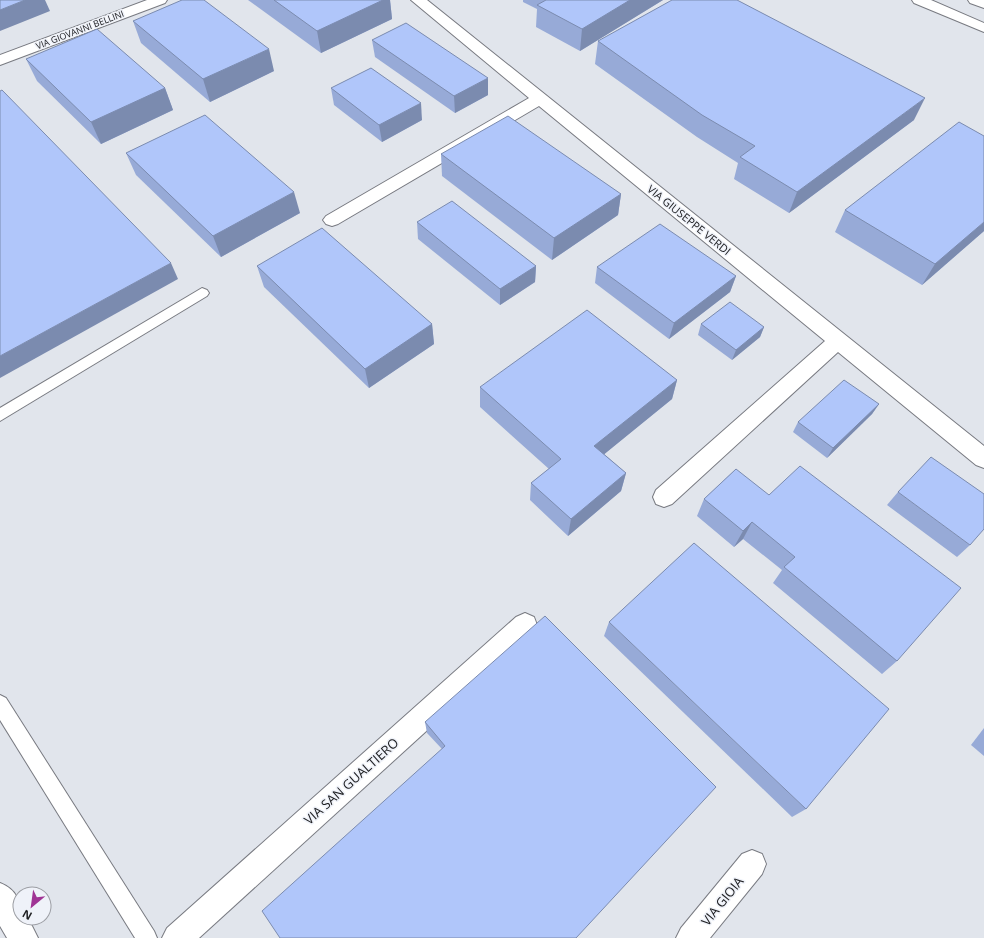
<svg xmlns="http://www.w3.org/2000/svg" width="984" height="938" font-family="'Open Sans',sans-serif">
  <style>
    .lines { fill: none; stroke-linecap: round; stroke-linejoin: round }
    .service-casing { stroke: #787a81; stroke-width: 2 }
    .minor-casing { stroke: #787a81; stroke-width: 2 }
    .motorway-casing { stroke: #787a81; stroke-width: 2 }
    .service { fill: #fff; fill-rule: evenodd }
    .minor { fill: #fff; fill-rule: evenodd }
    .motorway { fill: #fff; fill-rule: evenodd }
    .wall { fill: #97aad7 }
    .shaded-wall { fill: #7b8baf }
    .building { fill: #b0c6fa; stroke: #7b8baf }
    .labels { text-anchor: middle; stroke-width: 3; stroke-linejoin: round; paint-order: stroke }
    .far-street-label { font-size: 9px; fill: #202124; stroke: #eff2f9 }
    .street-label { font-size: 11px; fill: #202124; stroke: #eff2f9 }
    .near-street-label { font-size: 13px; fill: #202124; stroke: #eff2f9 }
  </style>
  <rect width="100%" height="100%" fill="#e1e5ec"/>
  <g class="lines">
    <defs>
      <g id="service">
        <path d="M202,288L207,290L209,293L207,296L0,421V408Z"/>
        <path d="M0,695L6,698L154,931L157,938H135L0,720Z"/>
      </g>
      <g id="minor">
        <path d="M147,0H167L165,3L0,65V55Z"/>
        <path d="M411,0H427L984,446V468L976,465L838,352L672,504L664,507L656,504L653,497L656,490L825,341L539,106L338,224L332,226L326,224L323,220L326,216L529,98Z"/>
        <path d="M525,613L534,617L537,625L534,633L199,938H162L167,928L516,617Z"/>
        <path d="M752,850L762,854L766,864L762,874L710,938H676L681,928L742,854Z"/>
        <path d="M0,883C17,890 20,900 20,918H28L38,938H7L0,926Z"/>
      </g>
      <g id="motorway">
        <path d="M912,0H931L984,23V32L914,3Z"/>
        <path d="M968,0H984V8L970,3Z"/>
      </g>
    </defs>
    <!-- service casing -->
    <use href="#service" class="service-casing"/>
    <!-- minor casing -->
    <use href="#minor" class="minor-casing"/>
    <!-- motorway casing -->
    <use href="#motorway" class="motorway-casing"/>
    <!-- service -->
    <use href="#service" class="service"/>
    <!-- minor -->
    <use href="#minor" class="minor"/>
    <!-- motorway -->
    <use href="#motorway" class="motorway"/>
  </g>
  <!-- wall -->
  <g class="wall">
    <path d="M248,0H390L392,19L321,53Z"/>
    <path d="M523,0H663L580,51L536,27L537,9L523,2Z"/>
    <path d="M133,21L274,71L210,102L141,43Z"/>
    <path d="M372,40L488,95L455,113L375,57Z"/>
    <path d="M598,41L914,120L789,213L734,179L738,163L697,137L595,64Z"/>
    <path d="M26,59L165,88L173,110L101,144L37,81Z"/>
    <path d="M331,88L422,120L382,142L334,105Z"/>
    <path d="M126,153L300,213L221,257L136,175Z"/>
    <path d="M441,154L621,194L618,215L552,260L442,176Z"/>
    <path d="M845,210L984,231L922,285L835,232Z"/>
    <path d="M417,222L536,266L535,282L500,305L418,239Z"/>
    <path d="M257,266L432,324L434,344L369,388L264,287Z"/>
    <path d="M597,267L736,276L730,292L669,339L595,283Z"/>
    <path d="M701,324L764,327L760,337L732,360L698,335Z"/>
    <path d="M677,380L672,399L604,454L626,473L621,491L568,536L530,500L531,483L549,469L480,407V387Z"/>
    <path d="M879,404L872,414L827,458L793,432L798,422Z"/>
    <path d="M736,469L897,661L882,674L773,583L782,570L743,539L734,547L697,516L704,499Z"/>
    <path d="M898,492L970,545L957,557L887,505Z"/>
    <path d="M609,622L806,809L792,817L604,636Z"/>
    <path d="M425,722L716,787L442,749L427,733Z"/>
    <path d="M984,728V756L971,745Z"/>
  </g>
  <!-- shaded-wall -->
  <g class="shaded-wall">
    <path d="M25,0H45L50,11L0,31V10Z"/>
    <path d="M383,0H390L392,19L321,53L317,31Z"/>
    <path d="M630,0H663L580,51L582,29Z"/>
    <path d="M269,49L274,71L210,102L203,79Z"/>
    <path d="M488,78V95L455,113L454,96Z"/>
    <path d="M165,88L173,110L101,144L91,122Z"/>
    <path d="M925,98L914,120L789,213L797,192Z"/>
    <path d="M421,103L422,120L382,142L379,125Z"/>
    <path d="M294,192L300,213L221,257L213,236Z"/>
    <path d="M621,194L618,215L552,260L554,238Z"/>
    <path d="M984,222V231L922,285L935,264Z"/>
    <path d="M171,263L178,279L0,378V356Z"/>
    <path d="M536,266L535,282L500,305V289Z"/>
    <path d="M736,276L730,292L669,339L674,323Z"/>
    <path d="M432,324L434,344L369,388L365,369Z"/>
    <path d="M764,327L760,337L732,360L736,350Z"/>
    <path d="M677,380L672,399L591,465L594,446Z"/>
    <path d="M879,404L872,414L827,458L833,448Z"/>
    <path d="M626,473L621,491L568,536L571,519Z"/>
    <path d="M752,522L743,539L734,547L743,531Z"/>
  </g>
  <!-- building -->
  <g class="building">
    <path d="M0,0H25L0,10Z"/>
    <path d="M182,0H204L269,49L203,79L133,21Z"/>
    <path d="M274,0H383L317,31Z"/>
    <path d="M546,0H630L582,29L537,5Z"/>
    <path d="M672,0H737L925,98L797,192L740,157L755,146L702,115L598,41Z"/>
    <path d="M406,23L488,78L454,96L372,40Z"/>
    <path d="M97,29L165,88L91,122L26,59Z"/>
    <path d="M371,68L421,103L379,125L331,88Z"/>
    <path d="M2,90L171,263L0,356V91Z"/>
    <path d="M205,115L294,192L213,236L126,153Z"/>
    <path d="M508,116L621,194L554,238L441,154Z"/>
    <path d="M959,122L984,136V222L935,264L845,210Z"/>
    <path d="M452,201L536,266L500,289L417,222Z"/>
    <path d="M660,224L736,276L674,323L597,267Z"/>
    <path d="M322,228L432,324L365,369L257,266Z"/>
    <path d="M730,302L764,327L736,350L701,324Z"/>
    <path d="M587,310L677,380L594,446L626,473L571,519L531,483L561,459L480,387Z"/>
    <path d="M844,380L879,404L833,448L798,422Z"/>
    <path d="M931,457L984,494V529L970,545L898,492Z"/>
    <path d="M800,466L961,588L897,661L784,567L795,557L752,522L743,531L704,499L736,469L769,495Z"/>
    <path d="M694,543L889,709L806,809L609,622Z"/>
    <path d="M545,616L716,787L576,938H280L262,911L445,746L425,722Z"/>
  </g>
  <g class="labels">
    <!-- far-street labels -->
    <g class="far-street-label">
      <text transform="translate(80 30) rotate(-21)" y="3">VIA GIOVANNI BELLINI</text>
    </g>
    <!-- street labels -->
    <g class="street-label">
      <text transform="translate(689 220) rotate(39)" y="4">VIA GIUSEPPE VERDI</text>
    </g>
    <!-- near-street labels -->
    <g class="near-street-label">
      <text transform="translate(351 781) rotate(-42)" y="5">VIA SAN GUALTIERO</text>
      <text transform="translate(722 901) rotate(-51)" y="5">VIA GIOIA</text>
    </g>
  </g>
  <!-- north arrow -->
  <g transform="translate(32 906) rotate(209)"><circle r="19" fill="#eff2f9" stroke="#9c9ea4"/>
  <path d="M0-3L7 15L0 10L-7 15Z" fill="#a03495"/>
  <text y="-6" font-size="11" font-weight="bold" text-anchor="middle" fill="#202124">N</text>
  </g>
</svg>
